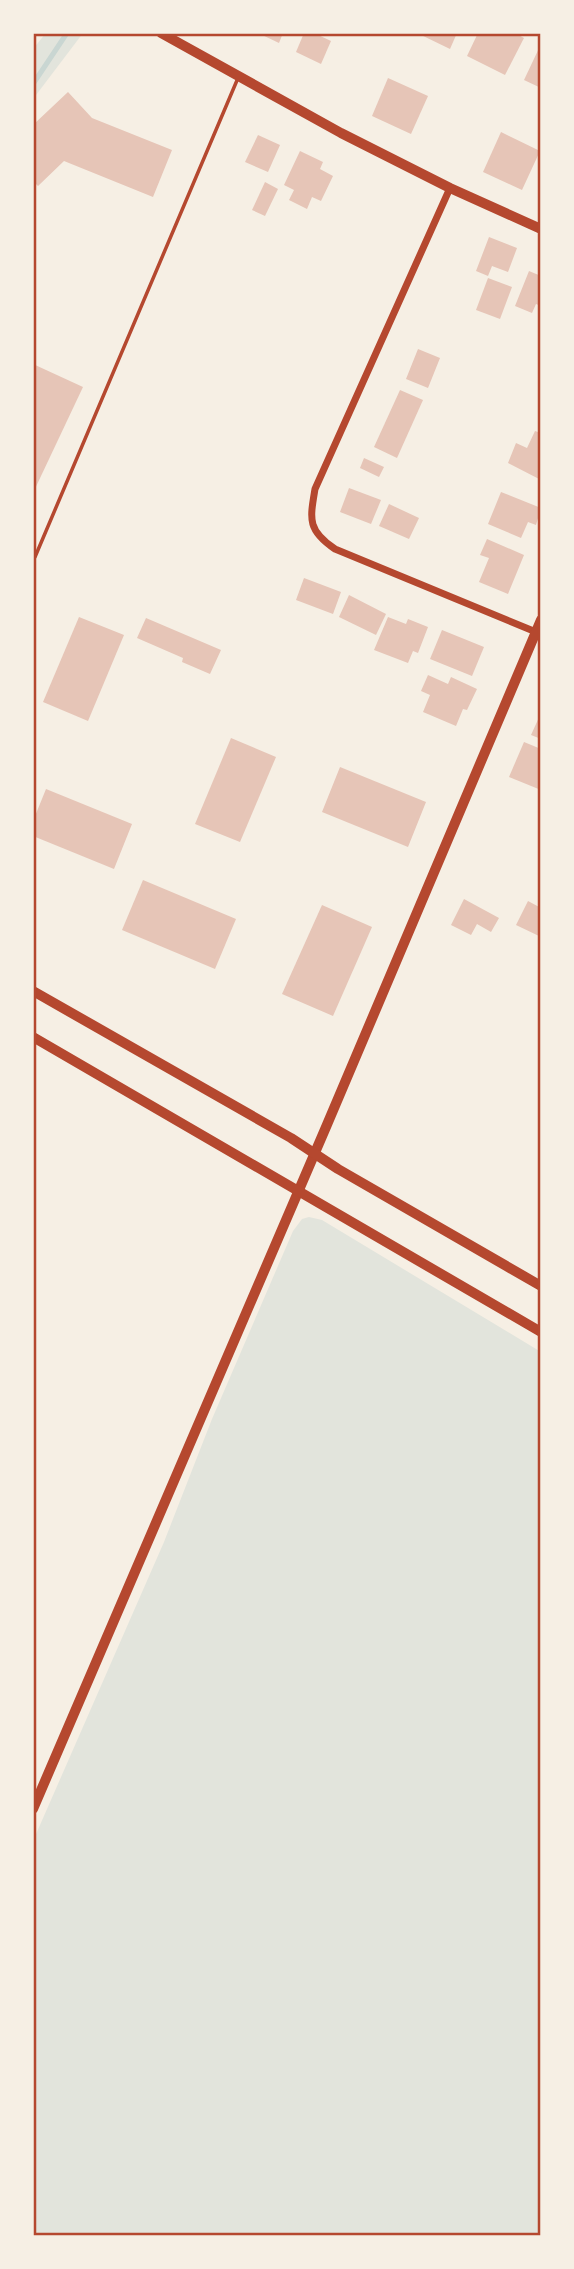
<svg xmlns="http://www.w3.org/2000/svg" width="574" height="2269" font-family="Karla,sans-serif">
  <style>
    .green { fill: #e2e4dc }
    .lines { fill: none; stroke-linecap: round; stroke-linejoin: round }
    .stream { stroke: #c9d6d2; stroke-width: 5 }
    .building { fill: #e6c5b7 }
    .service { stroke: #b5482f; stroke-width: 3.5 }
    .minor { stroke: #b5482f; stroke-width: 7 }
    .tertiary { stroke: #b5482f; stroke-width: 10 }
    .secondary { stroke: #b5482f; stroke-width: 10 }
    .neatline { fill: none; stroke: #b5482f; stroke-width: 2.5 }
  </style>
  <rect width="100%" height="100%" fill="#f6efe4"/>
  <!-- green -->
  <g class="green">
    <path d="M46,33H83L33,99V49Z"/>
    <path d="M309,1217L322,1220L541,1352V2236H33V1841L164,1542L212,1419L293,1231L302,1219Z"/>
  </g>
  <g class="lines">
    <!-- stream -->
    <path class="stream" d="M33,84L67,33"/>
  </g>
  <!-- building -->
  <g class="building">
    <path d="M258,33H283L279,43Z"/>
    <path d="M304,33H314L331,41L321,64L296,52Z"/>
    <path d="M417,33H457L450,49Z"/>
    <path d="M478,33H515L524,38L505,75L467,56Z"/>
    <path d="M541,44V88L524,80Z"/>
    <path d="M388,78L428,96L411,134L372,116Z"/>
    <path d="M68,92L92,118L172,150L153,197L64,161L38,186L33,181V125Z"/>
    <path d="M501,132L540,151L522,190L483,172Z"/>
    <path d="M258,135L280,145L268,172L245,162Z"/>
    <path d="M300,151L323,162L320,169L333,176L321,201L312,197L307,209L289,200L294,190L284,185Z"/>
    <path d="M265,182L278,189L265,216L252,210Z"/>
    <path d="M489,237L517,248L508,272L492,266L488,276L476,271Z"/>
    <path d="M529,271L541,276V306L536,304L532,313L515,306Z"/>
    <path d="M488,278L512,287L500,319L476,310Z"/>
    <path d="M418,349L440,358L428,388L406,379Z"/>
    <path d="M33,364L83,387L33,493Z"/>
    <path d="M400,390L423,400L397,458L374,447Z"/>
    <path d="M535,431L541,433V480L508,463L516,443L527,448Z"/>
    <path d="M364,458L384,467L379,477L360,468Z"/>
    <path d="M349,488L381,500L371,524L340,512Z"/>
    <path d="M501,492L541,508L536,525L528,522L521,538L488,524Z"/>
    <path d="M389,504L419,518L409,539L379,526Z"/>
    <path d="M487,539L524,555L508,594L479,582L489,558L480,555Z"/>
    <path d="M304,578L341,592L333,614L296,600Z"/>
    <path d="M349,595L386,614L376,635L339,617Z"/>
    <path d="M79,617L124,635L88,721L43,702Z"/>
    <path d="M388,617L406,624L408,619L428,627L418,653L413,651L408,663L374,650Z"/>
    <path d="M146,618L221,650L210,674L182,662L183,658L137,638Z"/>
    <path d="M442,630L484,647L472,676L430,659Z"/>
    <path d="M428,675L448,684L451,677L477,689L467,710L463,709L456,726L423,712L430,695L421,691Z"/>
    <path d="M541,713V739L531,735Z"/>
    <path d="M231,738L276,757L240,842L195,824Z"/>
    <path d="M524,742L541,749V790L509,777Z"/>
    <path d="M340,767L426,802L408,847L322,812Z"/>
    <path d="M46,789L132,824L114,869L33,836V821Z"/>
    <path d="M143,880L236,919L215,969L122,930Z"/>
    <path d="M464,899L499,918L491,932L477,924L471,935L451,925Z"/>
    <path d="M528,901L541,908L539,936L516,925Z"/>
    <path d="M322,905L372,927L333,1016L282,994Z"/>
  </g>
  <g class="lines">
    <!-- service -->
    <path class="service" d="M35,557L238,78"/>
    <!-- minor -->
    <path class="minor" d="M450,188L315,489C310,519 307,530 335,549L536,632"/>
    <!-- tertiary -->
    <g class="tertiary">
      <path d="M161,33L341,133L450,188L541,229"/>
      <path d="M33,1809L326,1127L541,620"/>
    </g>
    <!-- secondary -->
    <g class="secondary">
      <path d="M33,991L291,1138L338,1169L541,1286"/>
      <path d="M33,1037L541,1332"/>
    </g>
  </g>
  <!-- border -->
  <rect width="574" height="2269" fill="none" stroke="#f6efe4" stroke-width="70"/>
  <rect x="35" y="35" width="504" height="2199" class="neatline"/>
</svg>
